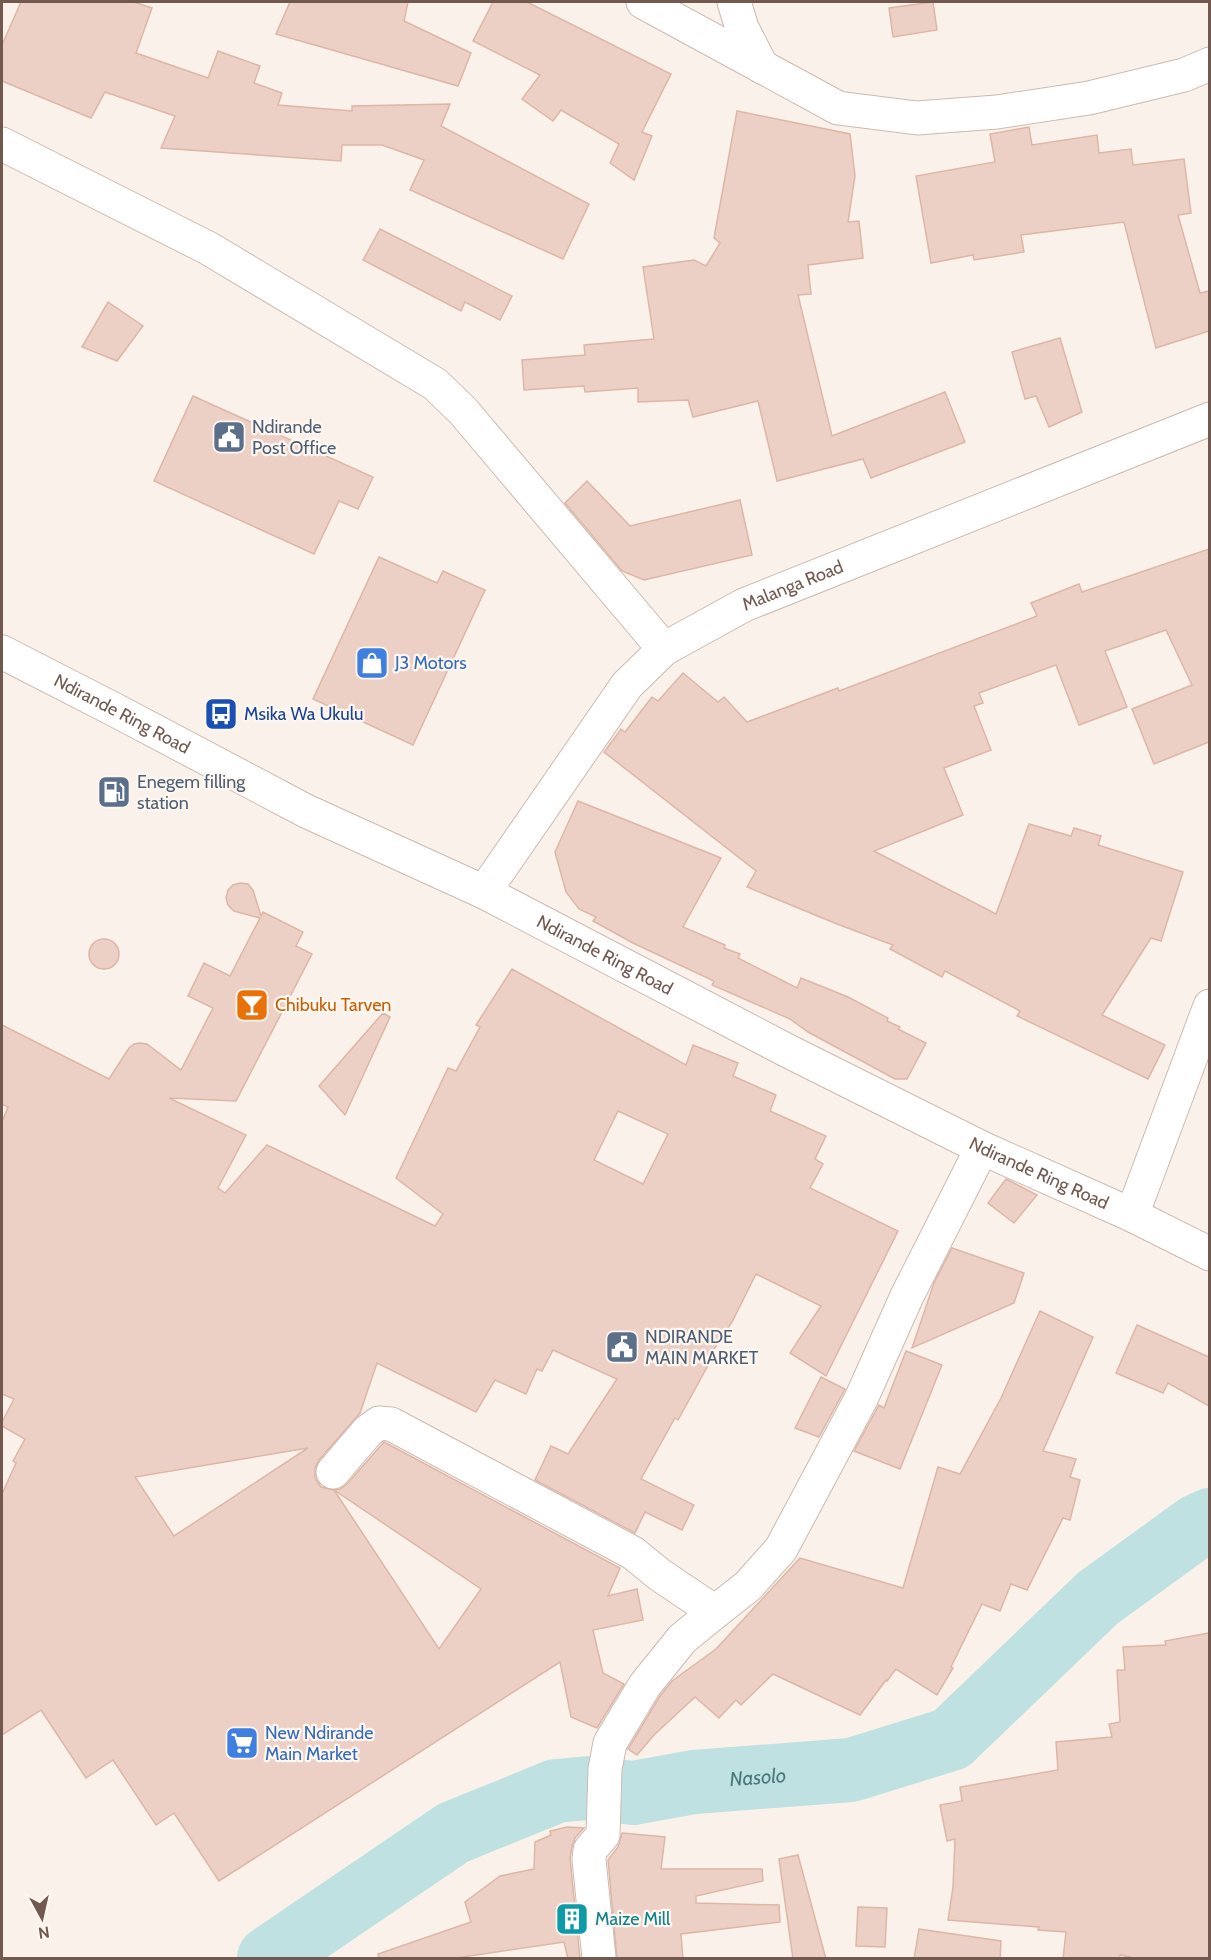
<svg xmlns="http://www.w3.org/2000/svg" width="1211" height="1960" font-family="Cabin,sans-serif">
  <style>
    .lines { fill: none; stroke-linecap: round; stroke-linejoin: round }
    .river { stroke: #c0e1e2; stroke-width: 64 }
    .building { fill: #edd0c5; stroke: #ddb6a7; stroke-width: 1.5; fill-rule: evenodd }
    .minor-casing { stroke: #cbbab1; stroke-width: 35 }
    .minor { stroke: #fff; stroke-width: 33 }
    .labels { text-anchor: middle; stroke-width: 4.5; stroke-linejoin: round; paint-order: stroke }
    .service-label { font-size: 18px; fill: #4e5e75; stroke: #fdf7f0; text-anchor: start }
    .street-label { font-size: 18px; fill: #725950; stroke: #fdf7f0 }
    .shop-label { font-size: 18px; fill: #366cbe; stroke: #fdf7f0; text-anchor: start }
    .transit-label { font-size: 18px; fill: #164399; stroke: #fdf7f0; text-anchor: start }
    .food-label { font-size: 18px; fill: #c56008; stroke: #fdf7f0; text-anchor: start }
    .culture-label { font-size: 18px; fill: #0d838f; stroke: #fdf7f0; text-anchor: start }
    .water-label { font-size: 20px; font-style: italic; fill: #49797c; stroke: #fdf7f0 }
  </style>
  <rect width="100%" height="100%" fill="#faf2ea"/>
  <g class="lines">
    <!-- river -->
    <path class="river" id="s1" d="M269,1958L453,1833L556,1791L589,1788L633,1793L694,1782L851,1770L951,1739L1098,1598L1197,1526L1210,1520"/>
  </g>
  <!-- building -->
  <g class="building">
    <path d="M21,2H134L152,8L136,53L208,78L218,51L260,66L254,83L282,93L278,105L352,111V106L450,104L441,126L589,204L563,259L410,190L424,160L382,145H342L341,161L161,148L175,116L105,92L91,118L2,81V45Z"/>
    <path d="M290,2H408L404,21L471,53L458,86L276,34Z"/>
    <path d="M493,2H527L671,74L642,132L652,136L634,180L610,163L619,144L561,110L553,121L522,99L540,75L473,41Z"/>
    <path d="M933,2L937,30L893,37L889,8Z"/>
    <path d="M737,111L850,134L855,176L848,222L859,221L863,258L808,265L811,294L798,295L832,436L945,392L965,442L871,478L863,459L777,481L758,401L693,417L688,400L638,402V388L585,392L584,386L524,390L522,360L585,355L584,345L654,339L643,267L694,260L706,266L720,243L714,238Z"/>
    <path d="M1029,127L1032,145L1097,135L1099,153L1131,149L1133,165L1184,159L1191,213L1178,215L1200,293L1209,291V331L1156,348L1124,222L1021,235L1024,252L974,260L973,255L931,263L916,176L995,162L990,134Z"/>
    <path d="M380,229L512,296L500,320L465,302L461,311L363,260Z"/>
    <path d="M108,302L143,326L117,361L82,347Z"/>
    <path d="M1060,338L1082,412L1049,427L1036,396L1025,399L1012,352Z"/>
    <path d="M193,396L373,477L358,509L339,501L314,554L154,481Z"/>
    <path d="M587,481L630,526L740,500L752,555L644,580L622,571L565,503Z"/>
    <path d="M1209,549V742L1154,764L1132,709L1192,685L1166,630L1105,651L1127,707L1079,725L1056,665L979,693L983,703L974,706L991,750L944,768L963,815L874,851L996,914L1029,824L1071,836L1074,828L1101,836L1098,845L1183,872L1161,941L1151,938L1102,1015L1165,1045L1148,1079L1017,1016L1020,1011L945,971L942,977L890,949L893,945L837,924L747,887L756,871L604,752L621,729L625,732L652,697L658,701L683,673L718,702L724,697L747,722L838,688L839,691L1037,616L1031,603L1079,584L1082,592Z"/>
    <path d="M379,557L437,583L443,571L485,590L413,745L313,699Z"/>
    <path d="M578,801L721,858L683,927L725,945L724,948L740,954L738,958L797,988L801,978L848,997L888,1018L887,1021L900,1027L898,1029L926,1043L907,1079H895L808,1032L790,1019L712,985L714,981L633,943L593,921L596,917L579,909L566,892L555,852Z"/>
    <path d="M240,883L248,884L253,890L261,916L263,912L303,932L296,946L312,954L236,1101L169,1098L246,1135L218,1188L225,1193L267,1145L435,1226L443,1214L396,1178L448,1068L456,1071L480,1027L476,1025L512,969L686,1065L693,1045L738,1063L733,1076L776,1095L770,1111L826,1136L815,1159L823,1164L810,1188L898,1231L826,1376L790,1353L821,1306L756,1274L732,1322L708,1358L711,1360L678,1420L675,1418L641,1479L694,1505L682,1530L645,1512L635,1533L535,1480L551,1446L568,1454L617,1379L553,1350L542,1371L537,1369L526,1394L495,1380L476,1412L377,1363L360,1413L319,1460L315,1468V1478L321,1487L334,1490L439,1649L481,1589L334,1490L340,1489L347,1484L384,1442L620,1568L608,1596L637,1589L643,1620L593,1630L603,1673L624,1684L597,1728L571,1717L560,1662L219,1881L174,1813L156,1825L113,1760L86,1778L41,1710L2,1735V1494L16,1463L13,1461L25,1439L2,1426V1422L14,1399L2,1394V1122L8,1107L2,1104V1025L109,1079L129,1048L134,1044L140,1043L147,1044L181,1070L213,1008L188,996L204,963L230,976L260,918L234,911L228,905L226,898L228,890L233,885ZM618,1111L668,1134L643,1184L594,1160ZM308,1448L174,1536L135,1477Z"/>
    <circle cx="104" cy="954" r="15"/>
    <path d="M383,1013L390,1017L345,1115L319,1086Z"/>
    <path d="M1006,1179L1037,1195L1014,1223L988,1203Z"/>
    <path d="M952,1248L1024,1273L1014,1303L912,1348L934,1283Z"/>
    <path d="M1040,1311L1093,1337L1043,1451L1076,1459L1070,1477L1080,1480L1070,1520L1063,1518L1027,1590L1011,1584L1000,1611L982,1604L951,1667L953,1668L937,1695L896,1669L887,1681L886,1680L860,1715L773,1674L741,1705L736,1700L719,1718L695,1697L654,1735L637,1755L628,1749L660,1696L672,1681L716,1649L800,1558L903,1588L938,1467L960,1474L1001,1398Z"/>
    <path d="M1137,1325L1209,1357V1406L1168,1383L1163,1393L1116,1373Z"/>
    <path d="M906,1351L942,1365L900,1469L854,1451L879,1405L884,1408Z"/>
    <path d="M821,1377L845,1389L819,1437L795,1428Z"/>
    <path d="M1209,1633V1959H1139L1120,1955L1119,1959H1063L1066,1932L1038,1930L1039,1927L948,1920L953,1887L955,1839L947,1841L940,1805L962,1801L960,1787L1058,1770L1056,1742L1112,1737L1109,1724L1120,1722L1117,1670H1125L1123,1647L1166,1645L1165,1641Z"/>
    <path d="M567,1827L584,1828L575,1838L572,1847L570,1858L580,1959H568L564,1942L449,1959H379L378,1954L471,1922L465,1902L500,1876L534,1869L535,1842L551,1835L550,1831Z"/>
    <path d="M622,1833L665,1837L661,1869H762L763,1881L696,1896V1903L779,1905L780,1922L681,1934L683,1959H617L608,1860L618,1847Z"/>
    <path d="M798,1855L826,1959H793L779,1859Z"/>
    <path d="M858,1907L887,1908L885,1947L856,1946Z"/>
    <path d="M919,1929L1001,1941L1000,1959H914Z"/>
  </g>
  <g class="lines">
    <defs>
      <g id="minor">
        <path d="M643,2L838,108L917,118L997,112L1089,98L1184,75L1210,64"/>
        <path d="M734,2L742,28L762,67"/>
        <path d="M2,144L208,248L435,384L463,411L664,649"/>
        <path id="s2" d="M2,652L117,711L306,811L484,892L788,1051L982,1148L1132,1215L1210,1254"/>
        <path id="s3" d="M484,892L627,685L664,649L744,605L1210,419"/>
        <path d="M1132,1215L1210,1006"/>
        <path d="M333,1472L368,1431L379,1423L391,1424L633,1553L660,1575L715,1612L748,1586L781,1549L861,1399L907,1296L982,1148"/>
        <path d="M599,1958L589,1860L590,1850L603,1835L605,1769L610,1743L645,1685L682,1639L715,1612"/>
      </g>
    </defs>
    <!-- minor casing -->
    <use href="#minor" class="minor-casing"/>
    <!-- minor -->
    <use href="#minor" class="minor"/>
  </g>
  <!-- icons -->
  <defs>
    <symbol id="civic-square" viewBox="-11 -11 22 22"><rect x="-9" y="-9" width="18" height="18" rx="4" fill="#5c6f8a" stroke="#fdf7f0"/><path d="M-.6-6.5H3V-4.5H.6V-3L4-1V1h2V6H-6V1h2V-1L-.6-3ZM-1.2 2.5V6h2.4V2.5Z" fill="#fff"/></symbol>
    <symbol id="shop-square" viewBox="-11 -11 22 22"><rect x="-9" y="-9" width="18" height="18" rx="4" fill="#3f7fe0" stroke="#fdf7f0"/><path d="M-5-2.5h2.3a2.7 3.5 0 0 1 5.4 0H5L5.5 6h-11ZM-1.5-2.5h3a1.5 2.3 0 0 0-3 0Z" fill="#fff"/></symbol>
    <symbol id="bus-square" viewBox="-11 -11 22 22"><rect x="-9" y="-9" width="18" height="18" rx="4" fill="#1a4fb4" stroke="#fdf7f0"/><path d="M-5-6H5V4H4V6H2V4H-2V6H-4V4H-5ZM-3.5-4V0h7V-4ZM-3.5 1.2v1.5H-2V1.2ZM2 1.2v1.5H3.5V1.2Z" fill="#fff"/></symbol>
    <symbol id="fuel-square" viewBox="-11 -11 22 22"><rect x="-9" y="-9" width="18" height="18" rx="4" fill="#5c6f8a" stroke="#fdf7f0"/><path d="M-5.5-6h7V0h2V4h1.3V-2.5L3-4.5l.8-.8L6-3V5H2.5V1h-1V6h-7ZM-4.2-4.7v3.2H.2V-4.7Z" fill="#fff"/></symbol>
    <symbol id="bar-square" viewBox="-11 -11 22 22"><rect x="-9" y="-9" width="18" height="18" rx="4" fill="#e8710a" stroke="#fdf7f0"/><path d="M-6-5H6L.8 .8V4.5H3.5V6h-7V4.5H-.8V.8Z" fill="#fff"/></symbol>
    <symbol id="supermarket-square" viewBox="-11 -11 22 22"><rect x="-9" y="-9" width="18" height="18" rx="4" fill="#3f7fe0" stroke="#fdf7f0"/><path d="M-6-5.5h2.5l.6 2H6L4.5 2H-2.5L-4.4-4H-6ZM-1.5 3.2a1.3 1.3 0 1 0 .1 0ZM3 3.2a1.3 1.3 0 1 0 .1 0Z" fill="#fff"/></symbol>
    <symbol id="building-square" viewBox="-11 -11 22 22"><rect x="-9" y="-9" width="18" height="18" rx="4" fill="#0f9aa8" stroke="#fdf7f0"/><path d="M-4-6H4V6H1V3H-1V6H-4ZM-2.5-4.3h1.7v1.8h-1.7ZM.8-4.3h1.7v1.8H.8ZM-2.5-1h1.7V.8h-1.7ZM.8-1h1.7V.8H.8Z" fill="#fff"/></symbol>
  </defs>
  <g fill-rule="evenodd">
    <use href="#civic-square" x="210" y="418" width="38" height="38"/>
    <use href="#shop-square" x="353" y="644" width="38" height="38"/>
    <use href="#bus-square" x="202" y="695" width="38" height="38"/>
    <use href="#fuel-square" x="95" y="773" width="38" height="38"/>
    <use href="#bar-square" x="233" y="986" width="38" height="38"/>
    <use href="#civic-square" x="603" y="1328" width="38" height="38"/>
    <use href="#supermarket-square" x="223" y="1724" width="38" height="38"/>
    <use href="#building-square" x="553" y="1900" width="38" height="38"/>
  </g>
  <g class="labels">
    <!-- service labels -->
    <g class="service-label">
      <text x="252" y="433">Ndirande<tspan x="252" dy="21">Post Office</tspan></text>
      <text x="137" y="788">Enegem filling<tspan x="137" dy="21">station</tspan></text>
      <text x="645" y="1343">NDIRANDE<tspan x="645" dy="21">MAIN MARKET</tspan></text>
    </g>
    <!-- street labels -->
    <g class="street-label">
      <text dy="6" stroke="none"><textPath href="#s3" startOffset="447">Malanga Road</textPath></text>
      <text dy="6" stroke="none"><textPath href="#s2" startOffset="135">Ndirande Ring Road</textPath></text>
      <text dy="6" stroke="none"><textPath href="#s2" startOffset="675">Ndirande Ring Road</textPath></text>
      <text dy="6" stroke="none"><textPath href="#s2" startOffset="1161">Ndirande Ring Road</textPath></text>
    </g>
    <!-- shop labels -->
    <g class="shop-label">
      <text x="395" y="669">J3 Motors</text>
      <text x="265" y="1739">New Ndirande<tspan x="265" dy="21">Main Market</tspan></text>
    </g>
    <!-- transit labels -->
    <g class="transit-label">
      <text x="244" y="720">Msika Wa Ukulu</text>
    </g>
    <!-- food labels -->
    <g class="food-label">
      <text x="275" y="1011">Chibuku Tarven</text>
    </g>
    <!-- culture labels -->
    <g class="culture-label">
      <text x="595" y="1925">Maize Mill</text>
    </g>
    <!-- water labels -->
    <g class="water-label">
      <text dy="7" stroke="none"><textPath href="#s1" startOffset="537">Nasolo</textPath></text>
    </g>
  </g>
  <!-- border -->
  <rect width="1211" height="1960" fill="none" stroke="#725950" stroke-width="6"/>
  <!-- north arrow -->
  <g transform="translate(42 1918) rotate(172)" stroke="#fdf7f0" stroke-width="4.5" paint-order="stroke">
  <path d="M0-4.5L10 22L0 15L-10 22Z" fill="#725950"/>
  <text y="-9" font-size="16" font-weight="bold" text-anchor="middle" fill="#725950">N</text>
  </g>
</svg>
